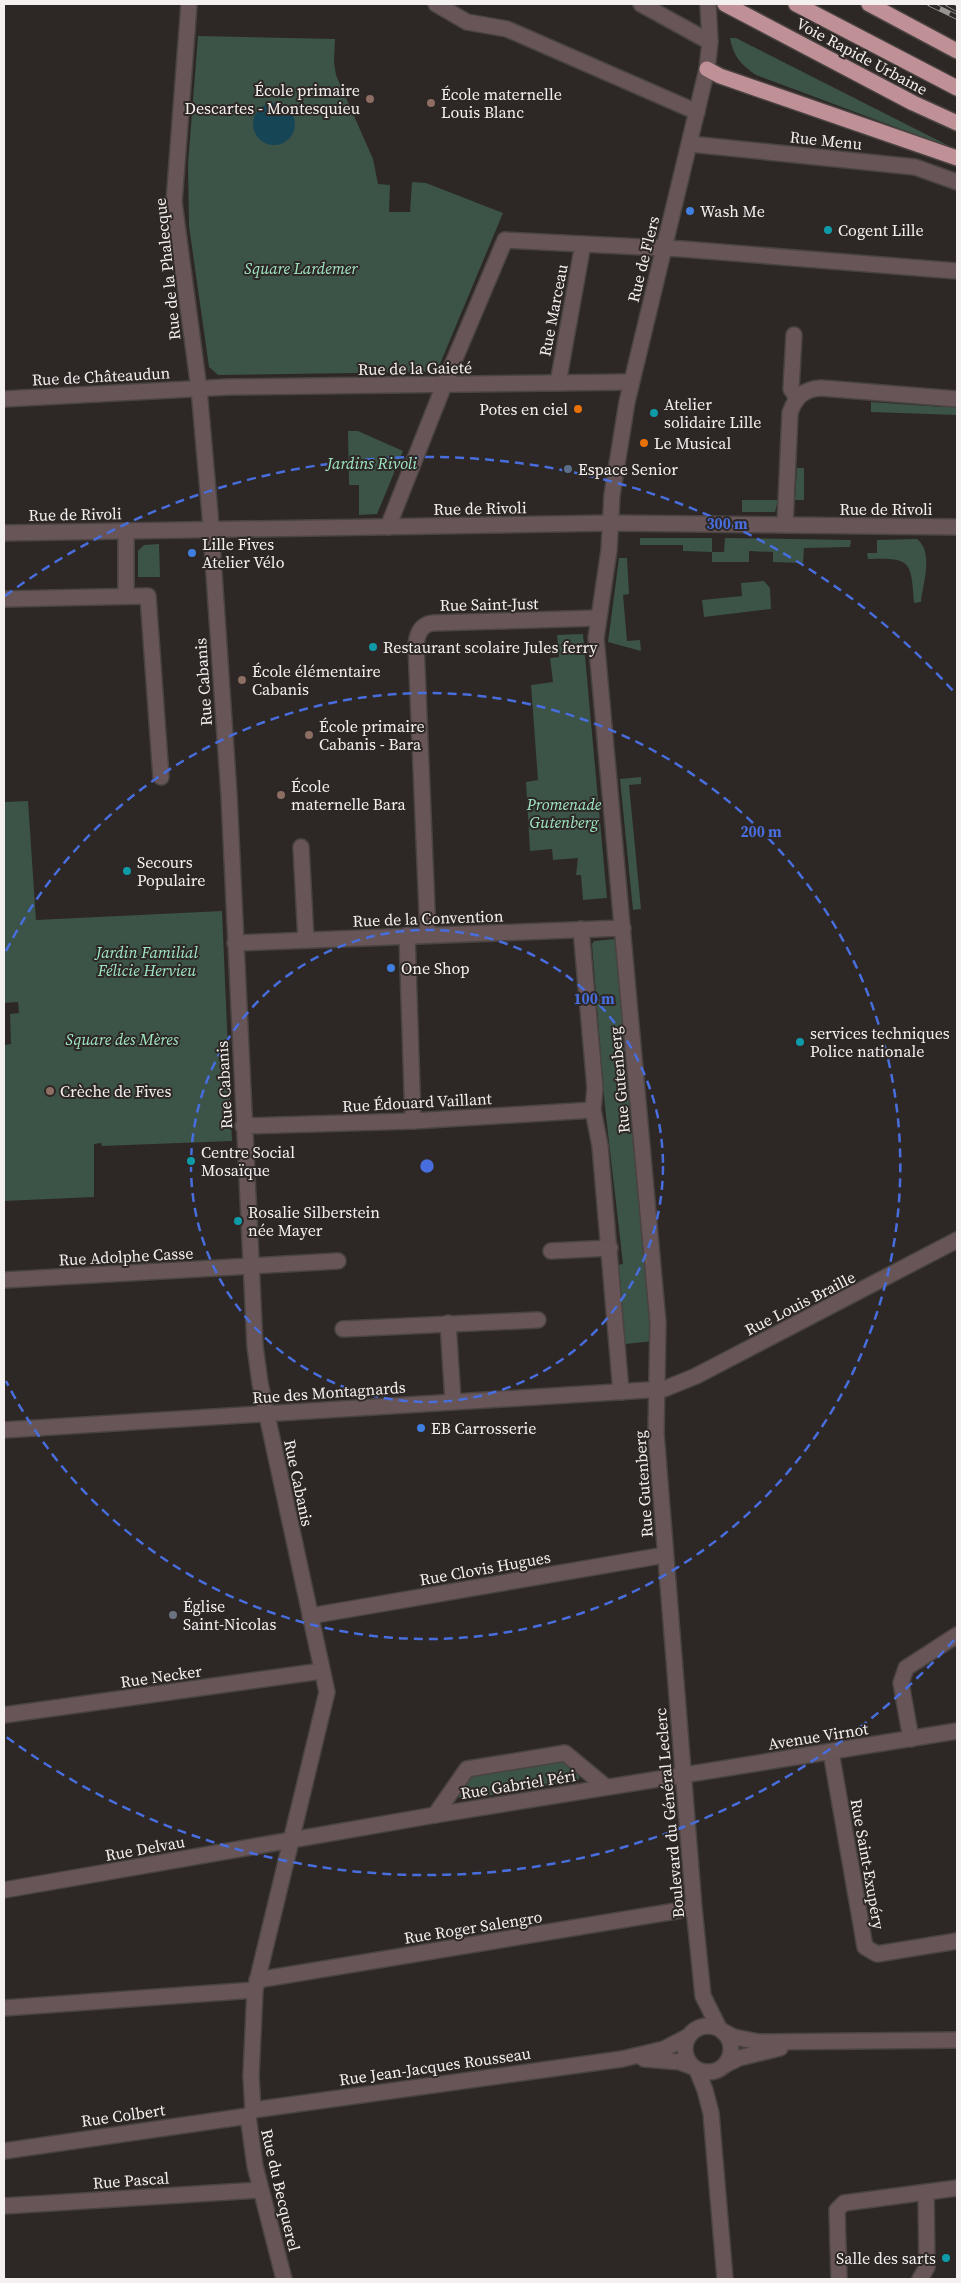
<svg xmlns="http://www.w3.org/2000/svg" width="961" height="2283" font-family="'Source Serif 4',serif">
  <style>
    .green { fill: #3c5347 }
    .water { fill: #164656 }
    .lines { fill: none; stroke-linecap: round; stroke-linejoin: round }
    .minor-casing { stroke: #494341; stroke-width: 18 }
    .highway-casing { stroke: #494341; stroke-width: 18 }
    .minor { stroke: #685557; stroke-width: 15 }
    .highway { stroke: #c09097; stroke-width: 15 }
    .rail-casing { stroke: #989492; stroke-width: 5.5 }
    .rail { stroke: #2d2725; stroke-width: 4; stroke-dasharray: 11; stroke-linecap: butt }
    .ring { fill: none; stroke: #486edd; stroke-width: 2.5; stroke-dasharray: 9 6 }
    .education-dot { fill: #8d6e63; stroke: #2d2725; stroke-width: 2 }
    .shop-dot { fill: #3f7fe0; stroke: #2d2725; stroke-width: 2 }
    .culture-dot { fill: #0f9aa8; stroke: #2d2725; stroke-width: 2 }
    .food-dot { fill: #e8710a; stroke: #2d2725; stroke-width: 2 }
    .service-dot { fill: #5c6f8a; stroke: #2d2725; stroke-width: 2 }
    .worship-dot { fill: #6b7280; stroke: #2d2725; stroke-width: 2 }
    .labels { text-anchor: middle; stroke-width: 4; stroke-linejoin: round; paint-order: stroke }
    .street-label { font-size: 16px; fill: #f4f0ef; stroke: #2d2725 }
    .poi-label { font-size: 16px; fill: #f4f0ef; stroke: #2d2725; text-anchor: start }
    .park-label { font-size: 16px; font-style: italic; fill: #a0e7c3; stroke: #2d2725 }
    .centre { fill: #486edd; stroke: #2d2725; stroke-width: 2.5 }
    .ring-label { font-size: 15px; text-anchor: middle; font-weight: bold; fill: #486edd; stroke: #2d2725; stroke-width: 4; stroke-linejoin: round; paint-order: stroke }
  </style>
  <rect width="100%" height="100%" fill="#2d2725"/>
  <!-- green -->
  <g class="green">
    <path d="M198,36L335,39L334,62L336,75L373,159L378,184L390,185L389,212H410L412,182L426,183L503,213L440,364L425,372L218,375L209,367L189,226L188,164Z"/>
    <path d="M730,38H736L957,150L756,75C741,65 733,56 730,38Z"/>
    <path d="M943,401L957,402V415L871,412V402L943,407Z"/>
    <path d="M348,431H358L403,451L377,514L359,515V485H349Z"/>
    <path d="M797,468H804V500H795Z"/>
    <path d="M742,500H778L775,512H742Z"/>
    <path d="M640,538H712V552H724L725,538L851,540L850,547L804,548L803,563L773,562V552L749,551V562H712V552L683,551V545H640Z"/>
    <path d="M917,539C934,552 923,583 921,602L914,603C911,562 912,557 868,559L867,553H877V540Z"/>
    <path d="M159,544L160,577H138V551L144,545Z"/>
    <path d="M619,558H627L629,594L623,595L627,641L640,640L641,651L608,642Z"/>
    <path d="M764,581L770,588L771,609L704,617L702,600L742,596L741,583Z"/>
    <path d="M583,634L607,898L583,900L581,875H576L578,858L553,860L552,849L530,851L526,782L538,780L531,685L553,682L550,658L559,657L557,635Z"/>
    <path d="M641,777V784L629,785L641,909L633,910L620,779Z"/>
    <path d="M28,801L36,920L222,911L232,1141L102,1146L101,1143L94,1144V1197L4,1201V1045L11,1044L10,1014L19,1013L18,1002L4,1003V802Z"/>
    <path d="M615,939L654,1341L625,1344L618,1265L623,1264L605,1107L592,944L594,941Z"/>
    <path d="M560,1759L579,1773V1780L463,1800L457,1796L471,1775Z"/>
  </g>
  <!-- water -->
  <circle class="water" cx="274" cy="124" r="21"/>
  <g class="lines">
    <defs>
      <g id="minor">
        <path d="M189,4L174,202L199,389L210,514L229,795L255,1346L260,1383L327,1692L255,1990L251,2076L253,2110L248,2116L255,2166L284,2279"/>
        <path d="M436,4L467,22L507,29L697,112"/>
        <path d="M641,4L710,42"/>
        <path d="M708,4L710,42L707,69L627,402L612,495L609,550L596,638L658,1323L656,1433L694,1908L703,1996L719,2028"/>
        <path d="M690,144L915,167L957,182"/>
        <path d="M794,335L791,389L797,398"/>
        <path d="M558,383L583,244"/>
        <path d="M4,399L228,387L631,382"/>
        <path d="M785,525L790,413C795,397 804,389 821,388L957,399"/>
        <path d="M388,527L448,375L505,240L682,249L957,271"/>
        <path d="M126,531V596"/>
        <path d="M4,533L611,523L957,527"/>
        <path d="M4,599L148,596L161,777"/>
        <path d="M301,847L306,940"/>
        <path d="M581,929L595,1088L593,1110L600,1146L621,1392"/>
        <path d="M407,935L413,1121"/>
        <path d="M428,935L416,645C417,634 421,624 433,623L598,618"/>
        <path d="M235,943L623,928"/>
        <path d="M243,1126L413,1121L593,1110"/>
        <path d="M551,1251L610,1248"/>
        <path d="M4,1280L338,1261"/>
        <path d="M448,1323L453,1401"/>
        <path d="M343,1329L538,1320"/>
        <path d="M4,1430L664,1389L696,1376L957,1240"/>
        <path d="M310,1616L665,1555"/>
        <path d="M4,1715L322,1671"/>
        <path d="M911,1739L901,1683L906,1668L957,1635"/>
        <path d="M831,1752L865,1947L877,1954L957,1941"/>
        <path d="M435,1815L467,1769L565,1753L606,1787"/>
        <path d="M4,1890L435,1815L957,1731"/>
        <path d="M257,1980L694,1908"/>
        <path d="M4,2008L255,1990"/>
        <circle cx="708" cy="2049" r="23"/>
        <path d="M722,2031L734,2037L759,2042L957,2040"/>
        <path d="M644,2059L680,2062L693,2067"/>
        <path d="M725,2065L739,2058L780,2048"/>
        <path d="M697,2070L705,2090L711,2113L725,2279"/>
        <path d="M253,2110L622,2059L664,2049L689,2036"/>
        <path d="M4,2151L248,2116"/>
        <path d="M4,2206L261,2190"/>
        <path d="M839,2279L837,2210L844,2203L957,2188"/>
        <path d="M920,2279L927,2267L926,2192"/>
      </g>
      <g id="highway">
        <path d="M725,4L913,103L957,123"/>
        <path d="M796,4L957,88"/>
        <path d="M869,4L957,51"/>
        <path d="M707,69L720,76L957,158"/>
      </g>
    </defs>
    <!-- minor casing -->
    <use href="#minor" class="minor-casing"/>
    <!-- highway casing -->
    <use href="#highway" class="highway-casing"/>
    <!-- minor -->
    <use href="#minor" class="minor"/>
    <!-- highway -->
    <use href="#highway" class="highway"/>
    <defs>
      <g id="rail">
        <path d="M930,4L957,17"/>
        <path d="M948,4L957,9"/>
      </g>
    </defs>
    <!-- rail casing -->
    <use href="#rail" class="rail-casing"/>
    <!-- rail -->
    <use href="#rail" class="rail"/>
  </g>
  <!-- distance rings -->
  <g class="ring">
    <circle cx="427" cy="1166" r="236"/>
    <path d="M6 951A473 473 0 1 1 6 1381"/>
    <path d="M954 1640A709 709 0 0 1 5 1736M5 596A709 709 0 0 1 954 692"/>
  </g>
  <!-- markers -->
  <g class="education-dot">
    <circle cx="370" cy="99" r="5"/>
    <circle cx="431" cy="103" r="5"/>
    <circle cx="242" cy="680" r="5"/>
    <circle cx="309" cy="735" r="5"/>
    <circle cx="281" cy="795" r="5"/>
    <circle cx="50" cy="1091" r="5"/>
  </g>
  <g class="shop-dot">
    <circle cx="690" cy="211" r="5"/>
    <circle cx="192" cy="553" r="5"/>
    <circle cx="391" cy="968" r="5"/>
    <circle cx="421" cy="1428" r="5"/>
  </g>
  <g class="culture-dot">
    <circle cx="828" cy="230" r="5"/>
    <circle cx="654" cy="413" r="5"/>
    <circle cx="373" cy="647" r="5"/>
    <circle cx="127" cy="871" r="5"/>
    <circle cx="800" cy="1042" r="5"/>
    <circle cx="191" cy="1161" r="5"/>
    <circle cx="238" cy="1221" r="5"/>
    <circle cx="946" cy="2258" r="5"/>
  </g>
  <g class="food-dot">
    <circle cx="578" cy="409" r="5"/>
    <circle cx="644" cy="443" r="5"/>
  </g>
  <circle class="service-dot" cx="568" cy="469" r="5"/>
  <circle class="worship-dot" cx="173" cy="1615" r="5"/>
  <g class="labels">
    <!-- street labels -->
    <g class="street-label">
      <text transform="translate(862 56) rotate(28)" y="6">Voie Rapide Urbaine</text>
      <text transform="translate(826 140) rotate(6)" y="6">Rue Menu</text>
      <text transform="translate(643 259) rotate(-76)" y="6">Rue de Flers</text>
      <text transform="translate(167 269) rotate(-96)" y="6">Rue de la Phalecque</text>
      <text transform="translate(553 310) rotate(-79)" y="6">Rue Marceau</text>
      <text transform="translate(415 368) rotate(-1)" y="6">Rue de la Gaieté</text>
      <text transform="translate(101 376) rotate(-3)" y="6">Rue de Châteaudun</text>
      <text transform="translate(480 508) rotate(-1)" y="6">Rue de Rivoli</text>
      <text x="886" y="515">Rue de Rivoli</text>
      <text transform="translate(75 514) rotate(-1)" y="6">Rue de Rivoli</text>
      <text transform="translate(489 604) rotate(-1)" y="6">Rue Saint-Just</text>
      <text transform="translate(203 682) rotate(-94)" y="6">Rue Cabanis</text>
      <text transform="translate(428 918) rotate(-2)" y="6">Rue de la Convention</text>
      <text transform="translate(619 1080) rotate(-95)" y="6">Rue Gutenberg</text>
      <text transform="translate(224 1085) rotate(-93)" y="6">Rue Cabanis</text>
      <text transform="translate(417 1102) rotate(-3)" y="6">Rue Édouard Vaillant</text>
      <text transform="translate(126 1256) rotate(-3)" y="6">Rue Adolphe Casse</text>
      <text transform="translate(800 1303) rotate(-27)" y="6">Rue Louis Braille</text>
      <text transform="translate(329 1392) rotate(-4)" y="6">Rue des Montagnards</text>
      <text transform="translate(299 1483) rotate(78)" y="6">Rue Cabanis</text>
      <text transform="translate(643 1484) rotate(-94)" y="6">Rue Gutenberg</text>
      <text transform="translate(485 1568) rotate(-10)" y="6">Rue Clovis Hugues</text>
      <text transform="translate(161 1676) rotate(-8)" y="6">Rue Necker</text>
      <text transform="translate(818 1736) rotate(-9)" y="6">Avenue Virnot</text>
      <text transform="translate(518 1784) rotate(-9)" y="6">Rue Gabriel Péri</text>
      <text transform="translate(669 1813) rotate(-95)" y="6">Boulevard du Général Leclerc</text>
      <text transform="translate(145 1848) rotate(-10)" y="6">Rue Delvau</text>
      <text transform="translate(868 1864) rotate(80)" y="6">Rue Saint-Exupéry</text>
      <text transform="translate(473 1927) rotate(-9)" y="6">Rue Roger Salengro</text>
      <text transform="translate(435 2066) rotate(-8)" y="6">Rue Jean-Jacques Rousseau</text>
      <text transform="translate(123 2115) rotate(-8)" y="6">Rue Colbert</text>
      <text transform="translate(131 2180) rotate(-4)" y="6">Rue Pascal</text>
      <text transform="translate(281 2190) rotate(77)" y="6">Rue du Becquerel</text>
    </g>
    <!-- poi labels -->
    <g class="poi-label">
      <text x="360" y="96" text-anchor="end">École primaire<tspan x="360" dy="18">Descartes - Montesquieu</tspan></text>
      <text x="441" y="100">École maternelle<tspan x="441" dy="18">Louis Blanc</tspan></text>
      <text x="700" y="217">Wash Me</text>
      <text x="838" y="236">Cogent Lille</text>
      <text x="664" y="410">Atelier<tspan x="664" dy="18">solidaire Lille</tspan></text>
      <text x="568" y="415" text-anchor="end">Potes en ciel</text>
      <text x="654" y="449">Le Musical</text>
      <text x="578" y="475">Espace Senior</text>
      <text x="202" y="550">Lille Fives<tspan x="202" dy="18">Atelier Vélo</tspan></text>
      <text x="383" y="653">Restaurant scolaire Jules ferry</text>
      <text x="252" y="677">École élémentaire<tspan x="252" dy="18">Cabanis</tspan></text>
      <text x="319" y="732">École primaire<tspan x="319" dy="18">Cabanis - Bara</tspan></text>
      <text x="291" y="792">École<tspan x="291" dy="18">maternelle Bara</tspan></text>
      <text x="137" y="868">Secours<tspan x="137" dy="18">Populaire</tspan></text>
      <text x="401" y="974">One Shop</text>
      <text x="810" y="1039">services techniques<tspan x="810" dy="18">Police nationale</tspan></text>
      <text x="60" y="1097">Crèche de Fives</text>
      <text x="201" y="1158">Centre Social<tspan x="201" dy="18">Mosaïque</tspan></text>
      <text x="248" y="1218">Rosalie Silberstein<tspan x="248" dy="18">née Mayer</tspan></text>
      <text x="431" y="1434">EB Carrosserie</text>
      <text x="183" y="1612">Église<tspan x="183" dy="18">Saint-Nicolas</tspan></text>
      <text x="936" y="2264" text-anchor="end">Salle des sarts</text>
    </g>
    <!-- park labels -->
    <g class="park-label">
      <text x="301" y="274">Square Lardemer</text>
      <text x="372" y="469">Jardins Rivoli</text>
      <text x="564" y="810">Promenade<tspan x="564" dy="18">Gutenberg</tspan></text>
      <text x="147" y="958">Jardin Familial<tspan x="147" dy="18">Félicie Hervieu</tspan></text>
      <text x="122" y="1045">Square des Mères</text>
    </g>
  </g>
  <circle cx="427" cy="1166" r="8" class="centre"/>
  <g class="ring-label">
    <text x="727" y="529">300 m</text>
    <text x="761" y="837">200 m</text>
    <text x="594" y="1004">100 m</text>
  </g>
  <!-- border -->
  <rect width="961" height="2283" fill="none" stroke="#f4f0ef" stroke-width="10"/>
</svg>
